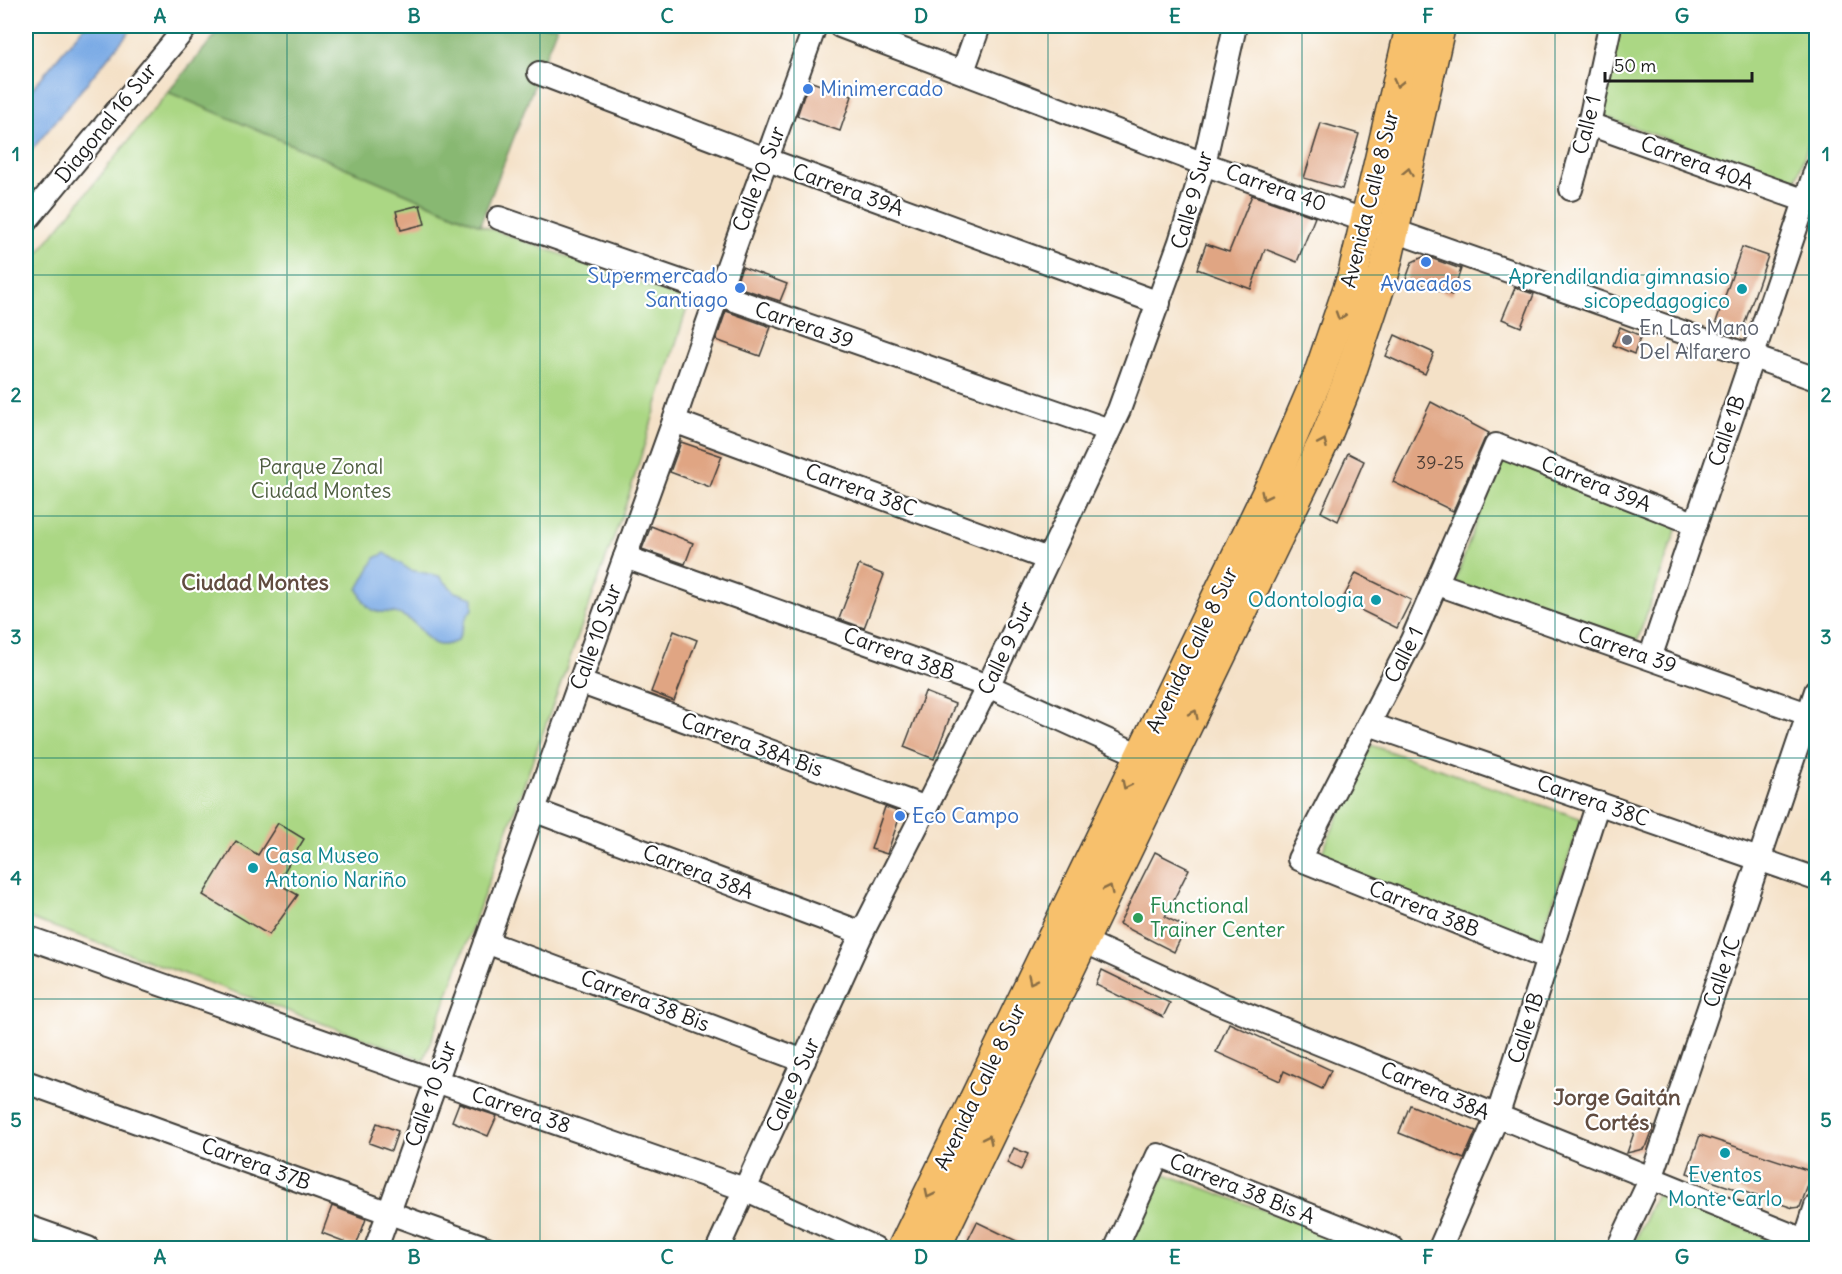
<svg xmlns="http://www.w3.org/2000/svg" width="1842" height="1274" font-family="Delius,sans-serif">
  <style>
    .green { fill: #abd784; stroke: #647a50; stroke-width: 1.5 }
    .forest { fill: #88b872; stroke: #526a47; stroke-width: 1.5 }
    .water { fill: #7aaae5; stroke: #4b6380; stroke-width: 1.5 }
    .building { fill: #e0a583 }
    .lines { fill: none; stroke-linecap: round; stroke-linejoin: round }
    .minor-casing { stroke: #3c3a36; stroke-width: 26 }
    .major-casing { stroke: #3c3a36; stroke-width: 33 }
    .minor { stroke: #fff; stroke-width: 22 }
    .major { stroke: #f7c06c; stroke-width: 30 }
    .oneway { stroke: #8a6e44 }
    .grid { fill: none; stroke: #0f766e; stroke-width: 1.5; stroke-opacity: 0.55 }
    .shop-dot { fill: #3f7fe0; stroke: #fff; stroke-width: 2 }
    .culture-dot { fill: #0f9aa8; stroke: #fff; stroke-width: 2 }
    .worship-dot { fill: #6b7280; stroke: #fff; stroke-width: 2 }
    .leisure-dot { fill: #2e9e5b; stroke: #fff; stroke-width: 2 }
    .labels { text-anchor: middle; stroke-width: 4.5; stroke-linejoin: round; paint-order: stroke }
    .number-label { font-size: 18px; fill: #4d3e36 }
    .shop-label { font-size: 21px; fill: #366cbe; stroke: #fff; text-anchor: start }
    .street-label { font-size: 21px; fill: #1c1c1c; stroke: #fff }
    .culture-label { font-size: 21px; fill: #0d838f; stroke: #fff; text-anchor: end }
    .worship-label { font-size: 21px; fill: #5b616d; stroke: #fff; text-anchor: start }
    .park-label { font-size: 21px; fill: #4e5d40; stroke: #fff }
    .leisure-label { font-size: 21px; fill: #27864d; stroke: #fff; text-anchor: start }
    .neighbourhood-label { font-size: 22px; font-weight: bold; fill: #614c40; stroke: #fff }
    .neatline { fill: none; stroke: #0f766e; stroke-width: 2 }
    .grid-label { font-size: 20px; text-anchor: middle; font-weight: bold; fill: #0f766e }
  </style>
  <rect width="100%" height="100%" fill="#fff"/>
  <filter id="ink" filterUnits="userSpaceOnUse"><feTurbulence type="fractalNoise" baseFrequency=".0167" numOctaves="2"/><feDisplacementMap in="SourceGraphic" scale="12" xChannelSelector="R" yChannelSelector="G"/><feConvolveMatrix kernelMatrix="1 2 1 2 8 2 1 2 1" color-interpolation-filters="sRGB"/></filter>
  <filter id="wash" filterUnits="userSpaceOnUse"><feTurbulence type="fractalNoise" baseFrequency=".008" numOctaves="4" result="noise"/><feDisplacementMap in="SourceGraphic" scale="24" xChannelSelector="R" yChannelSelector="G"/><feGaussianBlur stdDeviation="1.35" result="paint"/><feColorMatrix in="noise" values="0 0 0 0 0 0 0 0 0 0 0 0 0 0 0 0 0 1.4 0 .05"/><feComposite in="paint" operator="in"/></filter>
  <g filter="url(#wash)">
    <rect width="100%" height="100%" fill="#f4e1c7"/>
    <!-- green -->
    <g class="green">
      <path d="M1614,26H1816V122L1794,186L1595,113Z"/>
      <path d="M168,92L480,225L679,297L687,308L627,501L424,1060L26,917V268Z"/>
      <path d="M1499,457L1679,522L1635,647L1455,582Z"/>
      <path d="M1371,745L1582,819L1538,945L1318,861Z"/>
      <path d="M1165,1174L1368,1248H1128Z"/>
      <path d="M1656,1194L1795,1248H1632Z"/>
    </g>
    <!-- forest -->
    <path class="forest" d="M223,26H557L480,225L168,92Z"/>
    <!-- water -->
    <g class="water">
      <path d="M84,26H134L26,157V96Z"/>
      <path d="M385,553L410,570L439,576L455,592L473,598V609C462,618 464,630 457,641C427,655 427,629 407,618C383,603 373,627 358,589L375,558Z"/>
    </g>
    <g id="blocks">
      <!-- building -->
      <g class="building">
        <path d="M809,81L852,96L840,131L797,116Z"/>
        <path d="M1321,123L1359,134L1342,189L1304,178Z"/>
        <path d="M1252,195L1315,217L1297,262L1265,249L1251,289L1197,269L1206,244L1229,252Z"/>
        <path d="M420,205L425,224L401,230L396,211Z"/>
        <path d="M1742,247L1768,256L1742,331L1716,322Z"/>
        <path d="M1425,256L1461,269L1452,295L1406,279L1412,262Z"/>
        <path d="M742,267L787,284L780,301L735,286Z"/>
        <path d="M1515,288L1534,294L1521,327L1502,319Z"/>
        <path d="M726,311L771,327L760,356L716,340Z"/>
        <path d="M1620,327L1641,336L1634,354L1613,345Z"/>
        <path d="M1395,335L1434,353L1425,374L1386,356Z"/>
        <path d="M1431,402L1489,433L1484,440L1453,511L1393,482Z"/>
        <path d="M681,442L722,456L710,487L670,472Z"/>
        <path d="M1348,453L1364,461L1338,521L1321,512Z"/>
        <path d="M651,526L693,543L685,564L642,549Z"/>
        <path d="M859,565L884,575L864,628L839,619Z"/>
        <path d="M1356,573L1411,600L1397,628L1342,601Z"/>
        <path d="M674,631L697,640L674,701L651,692Z"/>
        <path d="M925,692L955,704L934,759L904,747Z"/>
        <path d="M885,807L901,813L887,854L871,849Z"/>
        <path d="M278,823L304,839L277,883L298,895L269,935L203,895L236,841L258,855Z"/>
        <path d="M1155,852L1189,869L1165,917L1186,927L1174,952L1119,924Z"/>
        <path d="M1102,970L1170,1003L1163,1017L1096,985Z"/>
        <path d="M1229,1023L1331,1070L1322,1089L1284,1071L1280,1081L1216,1052Z"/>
        <path d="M459,1103L497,1116L488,1136L452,1121Z"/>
        <path d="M1410,1105L1476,1131L1464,1159L1399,1133Z"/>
        <path d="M1638,1121L1654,1126L1647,1145L1643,1149L1627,1153Z"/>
        <path d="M377,1123L398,1131L391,1151L369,1143Z"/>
        <path d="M1700,1135L1813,1172L1800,1207L1793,1208L1687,1173Z"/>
        <path d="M1014,1148L1028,1154L1021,1170L1007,1163Z"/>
        <path d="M332,1206L366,1219L356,1246L322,1233Z"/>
        <path d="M977,1222L1031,1248H985L968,1240Z"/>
      </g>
    </g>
  </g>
  <g filter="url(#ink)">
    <use href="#blocks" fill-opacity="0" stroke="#3c3a36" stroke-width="1.5"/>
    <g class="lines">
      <defs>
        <g id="minor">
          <path d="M840,26L1204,164L1816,379"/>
          <path d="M963,71L979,26"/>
          <path d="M539,73L768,160L1159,303"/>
          <path d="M1589,124L1806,201"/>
          <path d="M1571,189L1589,124L1610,26"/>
          <path d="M499,218L1109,430"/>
          <path d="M26,221L187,26"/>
          <path d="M674,421L1048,559"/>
          <path d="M625,557L988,686L1155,762"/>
          <path d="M1438,584L1816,717"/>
          <path d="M1650,658L1816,169"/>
          <path d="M579,682L924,807"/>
          <path d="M1369,724L1816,879"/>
          <path d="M533,810L862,933"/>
          <path d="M1070,935L1219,1003L1816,1245"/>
          <path d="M26,937L747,1190L875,1248"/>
          <path d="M486,942L804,1061"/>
          <path d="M1548,959L1299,859L1412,640L1496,445L1696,524"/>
          <path d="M26,1082L487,1248"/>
          <path d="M26,1226L88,1248"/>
          <path d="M1805,1240L1816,1206"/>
          <path d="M376,1248L674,421C718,288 768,158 815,26"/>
          <path d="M718,1248L862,933L988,686L1119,410L1180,242L1204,164L1235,26"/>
          <path d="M1116,1248L1158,1155L1393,1248"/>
          <path d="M1440,1248L1497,1117L1598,803"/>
          <path d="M1618,1248L1652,1176L1816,691"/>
        </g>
        <g id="major">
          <path d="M903,1248L1274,479L1318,377L1353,275L1411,26"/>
          <path d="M935,1248L1325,439L1346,387L1384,273L1440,26"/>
        </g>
      </defs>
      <!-- minor casing -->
      <use href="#minor" class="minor-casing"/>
      <!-- major casing -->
      <use href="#major" class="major-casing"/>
      <!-- minor -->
      <use href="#minor" class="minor"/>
      <!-- major -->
      <use href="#major" class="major"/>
    </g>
    <!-- one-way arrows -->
    <defs><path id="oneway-chevron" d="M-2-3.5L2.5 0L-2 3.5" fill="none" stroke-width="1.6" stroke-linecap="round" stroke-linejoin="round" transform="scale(1.5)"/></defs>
    <g class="oneway">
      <use href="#oneway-chevron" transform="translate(1398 83) rotate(103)"/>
      <use href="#oneway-chevron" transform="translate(1408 172) rotate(-78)"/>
      <use href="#oneway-chevron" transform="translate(1340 316) rotate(108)"/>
      <use href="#oneway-chevron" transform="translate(1323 443) rotate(-66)"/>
      <use href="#oneway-chevron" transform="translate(1265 496) rotate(116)"/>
      <use href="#oneway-chevron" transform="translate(1194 714) rotate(-64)"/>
      <use href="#oneway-chevron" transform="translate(1126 785) rotate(116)"/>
      <use href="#oneway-chevron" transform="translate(1109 889) rotate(-64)"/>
      <use href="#oneway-chevron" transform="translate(1032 980) rotate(116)"/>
      <use href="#oneway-chevron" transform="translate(988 1139) rotate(-64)"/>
      <use href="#oneway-chevron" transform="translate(929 1194) rotate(116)"/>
    </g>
  </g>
  <!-- grid -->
  <path class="grid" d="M287,26V1248M540,26V1248M794,26V1248M1048,26V1248M1302,26V1248M1555,26V1248M26,275H1816M26,516H1816M26,758H1816M26,999H1816"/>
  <!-- markers -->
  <g class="shop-dot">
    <circle cx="808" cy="89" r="6"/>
    <circle cx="1426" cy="262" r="6"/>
    <circle cx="740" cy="288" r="6"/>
    <circle cx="900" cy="816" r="6"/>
  </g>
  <g class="culture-dot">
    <circle cx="1742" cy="289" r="6"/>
    <circle cx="1376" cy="600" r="6"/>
    <circle cx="253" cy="868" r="6"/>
    <circle cx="1725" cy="1153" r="6"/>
  </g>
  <circle class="worship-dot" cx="1627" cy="340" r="6"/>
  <circle class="leisure-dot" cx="1138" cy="918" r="6"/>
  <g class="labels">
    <!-- number labels -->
    <g class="number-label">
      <text x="1440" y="469">39-25</text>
    </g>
    <!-- shop labels -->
    <g class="shop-label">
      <text x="820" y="96">Minimercado</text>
      <text x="728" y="283" text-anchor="end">Supermercado<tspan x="728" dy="24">Santiago</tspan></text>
      <text x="1426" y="291" text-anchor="middle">Avacados</text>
      <text x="912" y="823">Eco Campo</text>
    </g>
    <!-- street labels -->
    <g class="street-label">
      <text transform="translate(106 123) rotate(-51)" y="7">Diagonal 16 Sur</text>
      <text transform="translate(1587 125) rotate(-76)" y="7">Calle 1</text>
      <text transform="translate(1697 163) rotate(20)" y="7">Carrera 40A</text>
      <text transform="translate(759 179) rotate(-69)" y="7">Calle 10 Sur</text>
      <text transform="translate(1276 188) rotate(19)" y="7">Carrera 40</text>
      <text transform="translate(848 190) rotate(20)" y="7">Carrera 39A</text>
      <text transform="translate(1370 199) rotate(-76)" y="7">Avenida Calle 8 Sur</text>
      <text transform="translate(1192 200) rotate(-74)" y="7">Calle 9 Sur</text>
      <text transform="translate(804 325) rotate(19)" y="7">Carrera 39</text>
      <text transform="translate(1727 431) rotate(-71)" y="7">Calle 1B</text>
      <text transform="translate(1596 484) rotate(22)" y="7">Carrera 39A</text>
      <text transform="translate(861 490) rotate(20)" y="7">Carrera 38C</text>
      <text transform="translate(596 637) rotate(-70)" y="7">Calle 10 Sur</text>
      <text transform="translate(1006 648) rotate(-64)" y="7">Calle 9 Sur</text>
      <text transform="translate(1192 650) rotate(-64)" y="7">Avenida Calle 8 Sur</text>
      <text transform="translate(1627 650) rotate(19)" y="7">Carrera 39</text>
      <text transform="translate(899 654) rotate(20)" y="7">Carrera 38B</text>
      <text transform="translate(1404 655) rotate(-63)" y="7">Calle 1</text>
      <text transform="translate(752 745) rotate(20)" y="7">Carrera 38A Bis</text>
      <text transform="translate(1593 801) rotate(19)" y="7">Carrera 38C</text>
      <text transform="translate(698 872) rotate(21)" y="7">Carrera 38A</text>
      <text transform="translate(1424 909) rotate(22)" y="7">Carrera 38B</text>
      <text transform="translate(1722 972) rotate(-71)" y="7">Calle 1C</text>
      <text transform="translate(645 1001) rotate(21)" y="7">Carrera 38 Bis</text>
      <text transform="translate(1526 1028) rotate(-72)" y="7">Calle 1B</text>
      <text transform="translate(793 1085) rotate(-66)" y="7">Calle 9 Sur</text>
      <text transform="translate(980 1087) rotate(-64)" y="7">Avenida Calle 8 Sur</text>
      <text transform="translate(1435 1091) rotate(23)" y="7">Carrera 38A</text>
      <text transform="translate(431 1094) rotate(-70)" y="7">Calle 10 Sur</text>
      <text transform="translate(521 1110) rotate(19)" y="7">Carrera 38</text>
      <text transform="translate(256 1164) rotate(20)" y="7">Carrera 37B</text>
      <text transform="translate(1242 1189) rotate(22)" y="7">Carrera 38 Bis A</text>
    </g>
    <!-- culture labels -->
    <g class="culture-label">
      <text x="1730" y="284">Aprendilandia gimnasio<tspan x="1730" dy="24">sicopedagogico</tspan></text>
      <text x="1364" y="607">Odontologia</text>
      <text x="265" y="863" text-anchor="start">Casa Museo<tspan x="265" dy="24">Antonio Nariño</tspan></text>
      <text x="1725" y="1182" text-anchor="middle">Eventos<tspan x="1725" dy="24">Monte Carlo</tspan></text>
    </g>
    <!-- worship labels -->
    <g class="worship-label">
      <text x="1639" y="335">En Las Mano<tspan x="1639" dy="24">Del Alfarero</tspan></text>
    </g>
    <!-- park labels -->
    <g class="park-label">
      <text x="321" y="474">Parque Zonal<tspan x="321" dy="24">Ciudad Montes</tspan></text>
    </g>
    <!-- leisure labels -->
    <g class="leisure-label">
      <text x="1150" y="913">Functional<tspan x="1150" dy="24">Trainer Center</tspan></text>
    </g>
    <!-- neighbourhood labels -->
    <g class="neighbourhood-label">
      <text x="255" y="590">Ciudad Montes</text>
      <text x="1617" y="1105">Jorge Gaitán<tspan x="1617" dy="25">Cortés</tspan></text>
    </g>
  </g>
  <!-- margin -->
  <rect width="1842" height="1274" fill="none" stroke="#fff" stroke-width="66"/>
  <!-- scale -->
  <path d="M1605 72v9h147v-9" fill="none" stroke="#1c1c1c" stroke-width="3"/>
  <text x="1614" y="72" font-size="18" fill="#1c1c1c" stroke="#ffffff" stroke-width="4.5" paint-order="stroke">50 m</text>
  <rect x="33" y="33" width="1776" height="1208" class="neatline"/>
  <g class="grid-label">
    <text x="160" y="23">A</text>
    <text x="414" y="23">B</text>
    <text x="667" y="23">C</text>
    <text x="921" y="23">D</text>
    <text x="1175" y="23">E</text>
    <text x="1428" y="23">F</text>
    <text x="1682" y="23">G</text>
    <text x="16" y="161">1</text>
    <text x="1826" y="161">1</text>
    <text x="16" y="402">2</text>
    <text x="1826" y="402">2</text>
    <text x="16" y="644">3</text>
    <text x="1826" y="644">3</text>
    <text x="16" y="885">4</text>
    <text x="1826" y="885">4</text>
    <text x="16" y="1127">5</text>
    <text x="1826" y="1127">5</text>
    <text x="160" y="1264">A</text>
    <text x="414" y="1264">B</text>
    <text x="667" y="1264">C</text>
    <text x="921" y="1264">D</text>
    <text x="1175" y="1264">E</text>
    <text x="1428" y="1264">F</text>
    <text x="1682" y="1264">G</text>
  </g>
</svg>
